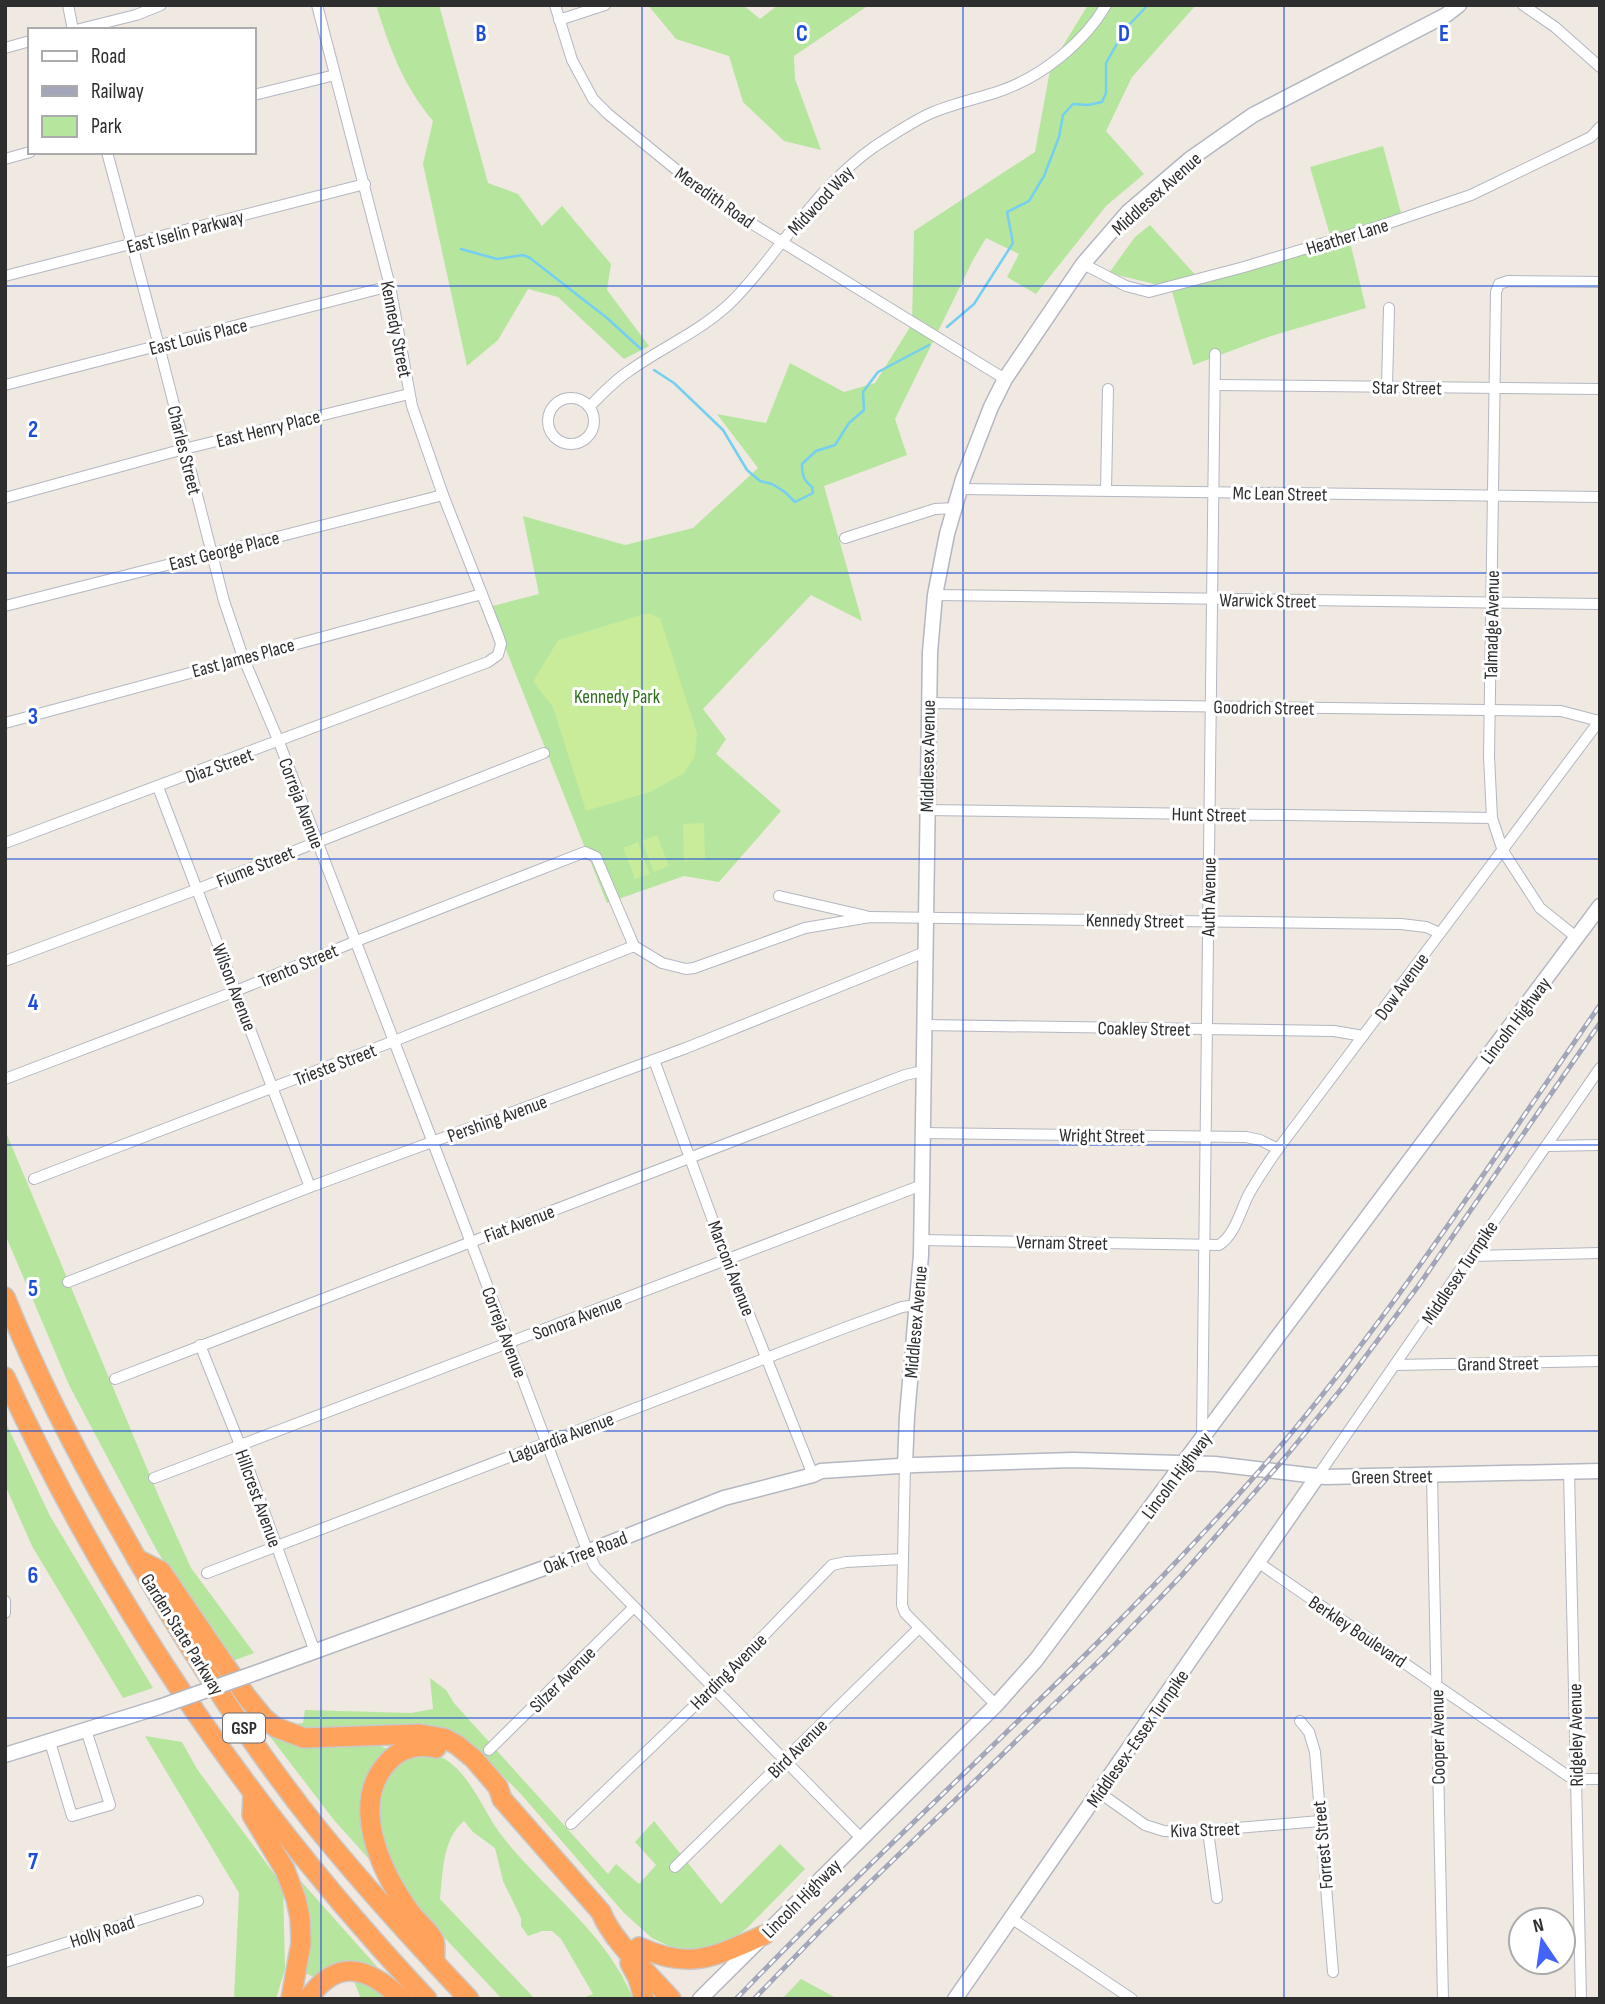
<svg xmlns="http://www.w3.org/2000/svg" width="1605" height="2004" font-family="'Sofia Sans Condensed',sans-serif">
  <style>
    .green { fill: #b6e59e }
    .pitch { fill: #c9ec9a }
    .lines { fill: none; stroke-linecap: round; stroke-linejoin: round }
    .stream { stroke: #75cff0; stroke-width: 2.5 }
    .street-casing { stroke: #b4b7c1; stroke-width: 12 }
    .secondary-casing { stroke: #b4b7c1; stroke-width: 17 }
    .highway-casing { stroke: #c9c9c9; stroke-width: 22 }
    .street { stroke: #fff; stroke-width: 10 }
    .secondary { stroke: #fff; stroke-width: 14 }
    .highway { stroke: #ffa35c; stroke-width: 19 }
    .rail-casing { stroke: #a3a6b8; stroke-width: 5 }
    .rail { stroke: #fff; stroke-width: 2.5; stroke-dasharray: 8; stroke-linecap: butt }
    .secondary-bridge-casing { stroke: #b4b7c1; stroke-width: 17; stroke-linecap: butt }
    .secondary-bridge { stroke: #fff; stroke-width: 14 }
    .grid { fill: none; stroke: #1d4ed8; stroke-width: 2; stroke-opacity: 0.55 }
    .labels { text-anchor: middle; stroke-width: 6; stroke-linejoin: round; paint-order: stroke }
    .shield { fill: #fff; stroke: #6d6d6d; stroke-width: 2 }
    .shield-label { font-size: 18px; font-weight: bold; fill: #2e2e2e }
    .street-label { font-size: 19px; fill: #2e2e2e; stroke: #fff }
    .park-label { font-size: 19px; fill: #2c6e1b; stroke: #fff }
    .grid-label { font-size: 23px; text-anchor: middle; font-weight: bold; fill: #1d4ed8; stroke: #fff; stroke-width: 6; stroke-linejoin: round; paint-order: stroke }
  </style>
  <rect width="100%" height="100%" fill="#efe9e1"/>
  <!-- green -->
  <g class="green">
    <path d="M376,5H439L488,183L518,194L542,226L562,206L611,264L607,290L649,346L624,359L558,297L528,289L498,340L467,366L423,164L433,121C402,83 391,51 376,5Z"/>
    <path d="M648,5H743L760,19L778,5H869L794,56L795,79L821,150L784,141L743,102L729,56L676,39Z"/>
    <path d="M1088,5H1196L1132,77L1106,131L1144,174L1106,206L1036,294L1007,277L1019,254L986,238L973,260L895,419L907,455L824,486L862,621L811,595L703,709L726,739L716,754L781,811L719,882L684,876L607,903L489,607L539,594L523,516L625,545L693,528L758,468L717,414L766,423L790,363L844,392L875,383L912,324L914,231L1035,152L1051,65Z"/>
    <path d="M1383,146L1404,224L1349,238L1366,308L1271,336L1193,365L1171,288L1109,273L1135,237L1150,225L1200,280L1332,242L1310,167Z"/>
    <path d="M5,1130L159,1497L191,1568L254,1653L227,1663L156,1549L69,1385L5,1234Z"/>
    <path d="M5,1421L50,1516L153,1688L123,1698L32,1546L5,1485Z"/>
    <path d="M430,1678L446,1690L454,1703L608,1874L616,1864L639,1884L656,1865L635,1842L654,1821L721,1904L780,1844L805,1869L747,1928L719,1950L681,1952L652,1938L624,1913L520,1793L489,1762L467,1744L299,1729L293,1724L303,1723L305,1710L411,1713L433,1709Z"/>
    <path d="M265,1730L345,1745L380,1746L387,1749L382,1759L377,1868L334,1820Z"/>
    <path d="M145,1736L182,1742L197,1769L283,1886L285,1969L276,1999H234L239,1893Z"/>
    <path d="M414,1755C423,1755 437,1754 445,1759C471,1776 482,1808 499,1832C541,1888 607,1932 633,1999H580L593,1994L561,1939L552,1931H542L528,1936L521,1926V1918L503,1881L495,1848L473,1832L464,1821C442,1839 443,1873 440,1899L535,1999H502L414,1905L392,1868L379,1829L378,1793L394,1765Z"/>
    <path d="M299,1879L379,1969L377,1971L317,1979L302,1971Z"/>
    <path d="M801,1979L838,1999H782Z"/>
    <path d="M354,1981L372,1983L390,1999H361Z"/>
  </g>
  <!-- pitch -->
  <g class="pitch">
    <path d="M648,613L660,618L697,733L695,756L684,773L650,792L586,811L553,707L533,682L558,640Z"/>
    <path d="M704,823L705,860L684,861L683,824Z"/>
    <path d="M657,835L669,866L654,872L642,841Z"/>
    <path d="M638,842L650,874L635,879L623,848Z"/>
  </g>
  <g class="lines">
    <!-- stream -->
    <g class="stream">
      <path d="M461,249L497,259L523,255L530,258L607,318L641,349"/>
      <path d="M947,327L974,304L1013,243L1007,212L1029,201L1044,176L1059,137L1063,115L1073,104L1088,105L1102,102L1106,93V63L1126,28L1148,5"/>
      <path d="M654,370L674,383L723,430L747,470L760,481L772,484L785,492L795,502L813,493L812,487C803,480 802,474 802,464L816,451L835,445L849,423L864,410L863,392L878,372L929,345"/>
    </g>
    <defs>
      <g id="street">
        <path d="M68,5L73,30"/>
        <path d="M555,5L572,60L593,99L608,114L695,185L746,220L1005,379"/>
        <path d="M1523,5L1555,27L1600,67"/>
        <path d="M559,20L605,5"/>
        <path d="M76,30L136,15L161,5"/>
        <path d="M5,48L30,41"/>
        <path d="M254,95L335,75"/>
        <path d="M107,152L159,346L224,601L243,657L279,742L450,1187L587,1550L595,1567L861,1838"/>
        <path d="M5,159L30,152"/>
        <path d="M1083,264L1126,286L1149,292L1244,267L1377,227L1471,195L1591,137L1600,127"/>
        <path d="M5,276L365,184"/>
        <path d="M5,385L390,286"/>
        <path d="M1215,385L1600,389"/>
        <path d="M1387,386L1389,308"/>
        <circle cx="571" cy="421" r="23"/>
        <path d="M589,407C602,394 614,381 629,371C661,348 697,333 727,306C748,287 764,264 782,242C810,207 837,173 874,147C892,135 910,123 929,114C951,104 977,99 1000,91C1041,77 1084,43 1106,5"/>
        <path d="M960,489L1600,497"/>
        <path d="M1106,490L1108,389"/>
        <path d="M5,498L184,449L409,394"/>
        <path d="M845,538L935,509L955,508"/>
        <path d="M935,595L1600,604"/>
        <path d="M5,606L443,495"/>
        <path d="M928,703L1561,711L1599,721"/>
        <path d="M5,723L482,594"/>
        <path d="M158,787L310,1187"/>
        <path d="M926,810L1492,818"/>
        <path d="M5,843L488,662L498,655L501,644L498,635L443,495L412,406L390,286L317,5"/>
        <path d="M779,896L866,916"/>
        <path d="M1576,937L1540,908L1503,851L1492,818L1489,756L1496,292L1499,284L1508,281L1600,282"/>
        <path d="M5,961L198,889L544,753"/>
        <path d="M924,1025L1334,1031L1363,1036"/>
        <path d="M654,1060L727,1259L813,1475"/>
        <path d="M5,1079L236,991L354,942L585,852L596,857L634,946L662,963L686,969L694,968L805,928L870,917L1401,924L1426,927L1440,933"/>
        <path d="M922,1133L1246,1137L1260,1140L1278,1149"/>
        <path d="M1546,1146L1600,1145"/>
        <path d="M34,1179L394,1041L634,946"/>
        <path d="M921,1240L1219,1245C1235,1236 1241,1208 1250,1192C1259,1177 1268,1163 1278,1149L1600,720"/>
        <path d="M1470,1256L1600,1253"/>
        <path d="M68,1282L310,1187L686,1048L925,952"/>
        <path d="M200,1345L240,1445L315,1652"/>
        <path d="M1396,1365L1600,1361"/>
        <path d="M115,1379L905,1075L923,1071"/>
        <path d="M1202,1439L1215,354"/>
        <path d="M905,1465L902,1605L905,1613L996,1705"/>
        <path d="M1569,1472L1581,1999"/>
        <path d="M1432,1475L1443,1999"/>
        <path d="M1317,1477L1600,1068"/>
        <path d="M154,1478L922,1185"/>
        <path d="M1259,1563L1568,1776L1576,1779H1600"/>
        <path d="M207,1573L847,1327L902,1307L917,1305"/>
        <path d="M5,1601V1613"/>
        <path d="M1300,1721L1309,1732L1315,1752L1333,1972"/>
        <path d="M50,1742L72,1816L110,1805L86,1730"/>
        <path d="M489,1750L634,1607"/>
        <path d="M1100,1793L1145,1825L1164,1831L1190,1832L1320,1821"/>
        <path d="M571,1824L714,1687L832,1565L846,1562L903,1559"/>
        <path d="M1208,1831L1217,1898"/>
        <path d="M675,1867L918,1629"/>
        <path d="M1011,1918L1132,1999"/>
        <path d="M5,1962L198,1901"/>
      </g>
      <g id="secondary">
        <path d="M905,1465L907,1416L921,1255L930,652L935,595L947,534L963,479L991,407L1005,379L1083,264L1128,212L1190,159L1253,115L1446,15L1459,5"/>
        <path d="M258,1672L569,1559L724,1498L813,1475L821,1471L915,1465L1073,1460L1215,1464L1325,1477L1600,1471"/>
        <path d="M5,1755L159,1707"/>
        <path d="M700,1999L996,1705L1036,1660L1600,906"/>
        <path d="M955,1999L1317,1477"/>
      </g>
      <g id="highway">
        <path d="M5,1297C37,1377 77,1454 120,1529C179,1634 243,1735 318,1829C366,1888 417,1944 469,1999"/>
        <path d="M5,1377C111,1607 254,1815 427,1999"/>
        <path d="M137,1559L161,1571L246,1696L264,1718L275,1727L304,1738L420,1734L444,1738L457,1745L474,1759L498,1787L502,1799L601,1912C612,1941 650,1975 671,1999"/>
        <path d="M253,1794L252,1815L285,1870L296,1899L300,1918L301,1943L291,1999"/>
        <path d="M639,1947C692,1971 715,1956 764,1935"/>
        <path d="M435,1962C434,1956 436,1947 434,1941C430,1931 416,1921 410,1912C382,1873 349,1805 387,1763C400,1748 418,1744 436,1748"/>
        <path d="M630,1963L638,1978L644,1999"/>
        <path d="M308,1999C338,1956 369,1968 402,1999"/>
      </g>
    </defs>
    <!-- street casing -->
    <use href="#street" class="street-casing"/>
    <!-- secondary casing -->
    <use href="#secondary" class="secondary-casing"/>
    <!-- highway casing -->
    <use href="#highway" class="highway-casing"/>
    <!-- street -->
    <use href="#street" class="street"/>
    <!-- secondary -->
    <use href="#secondary" class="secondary"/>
    <!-- highway -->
    <use href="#highway" class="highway"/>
    <defs>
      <g id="rail">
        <path d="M736,1999C903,1825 1086,1666 1246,1486C1378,1337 1487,1168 1600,1005"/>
        <path d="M754,1999L823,1928L1106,1654L1181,1576L1283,1460L1342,1388L1419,1285L1600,1023"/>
      </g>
    </defs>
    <!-- rail casing -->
    <use href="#rail" class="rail-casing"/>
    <!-- rail -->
    <use href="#rail" class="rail"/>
    <defs>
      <path id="secondary-bridge" d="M159,1707L258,1672"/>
    </defs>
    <!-- secondary-bridge casing -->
    <use href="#secondary-bridge" class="secondary-bridge-casing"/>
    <!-- secondary-bridge -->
    <use href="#secondary-bridge" class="secondary-bridge"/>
  </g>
  <!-- grid -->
  <path class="grid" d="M321,5V1999M642,5V1999M963,5V1999M1284,5V1999M5,286H1600M5,573H1600M5,859H1600M5,1145H1600M5,1431H1600M5,1718H1600"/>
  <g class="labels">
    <!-- shield labels -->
    <rect class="shield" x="223" y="1713.5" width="42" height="29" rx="5"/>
    <g class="shield-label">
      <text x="244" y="1734">GSP</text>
    </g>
    <!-- street labels -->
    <g class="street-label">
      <text transform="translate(1156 193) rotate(-42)" y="7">Middlesex Avenue</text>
      <text transform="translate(715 197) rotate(35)" y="7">Meredith Road</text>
      <text transform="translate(820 200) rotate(-47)" y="7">Midwood Way</text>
      <text transform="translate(185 231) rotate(-15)" y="7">East Iselin Parkway</text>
      <text transform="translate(1347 236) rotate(-17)" y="7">Heather Lane</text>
      <text transform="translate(397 329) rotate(79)" y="7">Kennedy Street</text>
      <text transform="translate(198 336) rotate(-14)" y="7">East Louis Place</text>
      <text transform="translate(1407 387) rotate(1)" y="7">Star Street</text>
      <text transform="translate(268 428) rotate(-14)" y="7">East Henry Place</text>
      <text transform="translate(185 450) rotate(76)" y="7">Charles Street</text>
      <text transform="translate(1280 493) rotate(1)" y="7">Mc Lean Street</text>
      <text transform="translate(224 550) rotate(-14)" y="7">East George Place</text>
      <text transform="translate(1268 600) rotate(1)" y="7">Warwick Street</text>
      <text transform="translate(1491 625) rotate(-89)" y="7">Talmadge Avenue</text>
      <text transform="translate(243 657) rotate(-15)" y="7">East James Place</text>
      <text transform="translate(1264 707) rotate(1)" y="7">Goodrich Street</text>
      <text transform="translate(927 756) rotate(-89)" y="7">Middlesex Avenue</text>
      <text transform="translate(219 765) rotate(-20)" y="7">Diaz Street</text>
      <text transform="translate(302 803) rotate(69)" y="7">Correja Avenue</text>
      <text transform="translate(1209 814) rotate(1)" y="7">Hunt Street</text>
      <text transform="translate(255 866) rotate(-22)" y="7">Fiume Street</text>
      <text transform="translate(1208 897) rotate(-89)" y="7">Auth Avenue</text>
      <text transform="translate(1135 920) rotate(1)" y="7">Kennedy Street</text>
      <text transform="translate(298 965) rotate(-23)" y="7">Trento Street</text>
      <text transform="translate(1401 986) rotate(-54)" y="7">Dow Avenue</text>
      <text transform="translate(235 987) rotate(69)" y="7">Wilson Avenue</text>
      <text transform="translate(1515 1020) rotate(-53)" y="7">Lincoln Highway</text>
      <text transform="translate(1144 1028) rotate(1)" y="7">Coakley Street</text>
      <text transform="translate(335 1064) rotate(-21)" y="7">Trieste Street</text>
      <text transform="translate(497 1118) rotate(-20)" y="7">Pershing Avenue</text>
      <text transform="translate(1102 1135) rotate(1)" y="7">Wright Street</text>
      <text transform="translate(519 1223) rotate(-21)" y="7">Fiat Avenue</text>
      <text transform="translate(1062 1242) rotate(1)" y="7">Vernam Street</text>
      <text transform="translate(732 1268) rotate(69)" y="7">Marconi Avenue</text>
      <text transform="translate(1459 1272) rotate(-56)" y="7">Middlesex Turnpike</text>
      <text transform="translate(577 1317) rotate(-21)" y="7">Sonora Avenue</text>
      <text transform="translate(915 1322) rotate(-85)" y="7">Middlesex Avenue</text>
      <text transform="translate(505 1332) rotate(69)" y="7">Correja Avenue</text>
      <text transform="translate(1498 1363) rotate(-1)" y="7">Grand Street</text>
      <text transform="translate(561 1437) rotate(-21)" y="7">Laguardia Avenue</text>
      <text transform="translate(1176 1475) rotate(-53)" y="7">Lincoln Highway</text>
      <text transform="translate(1392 1476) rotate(-1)" y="7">Green Street</text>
      <text transform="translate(259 1498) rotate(70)" y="7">Hillcrest Avenue</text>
      <text transform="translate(585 1552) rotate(-21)" y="7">Oak Tree Road</text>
      <text transform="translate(1358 1631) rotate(34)" y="7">Berkley Boulevard</text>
      <text transform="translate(183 1634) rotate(58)" y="7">Garden State Parkway</text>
      <text transform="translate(728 1671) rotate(-45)" y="7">Harding Avenue</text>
      <text transform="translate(562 1679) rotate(-45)" y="7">Silzer Avenue</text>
      <text transform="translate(1575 1735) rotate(-91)" y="7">Ridgeley Avenue</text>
      <text transform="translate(1437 1737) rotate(-91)" y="7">Cooper Avenue</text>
      <text transform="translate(1137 1738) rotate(-55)" y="7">Middlesex-Essex Turnpike</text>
      <text transform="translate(797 1748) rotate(-45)" y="7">Bird Avenue</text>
      <text transform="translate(1205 1829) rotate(-2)" y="7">Kiva Street</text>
      <text transform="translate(1322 1845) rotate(-95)" y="7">Forrest Street</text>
      <text transform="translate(801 1898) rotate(-45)" y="7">Lincoln Highway</text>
      <text transform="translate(102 1931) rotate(-18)" y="7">Holly Road</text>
    </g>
    <!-- park labels -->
    <g class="park-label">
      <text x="617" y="703">Kennedy Park</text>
    </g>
  </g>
  <g class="grid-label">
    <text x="481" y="41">B</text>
    <text x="802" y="41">C</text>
    <text x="1124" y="41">D</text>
    <text x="1444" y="41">E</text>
    <text x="33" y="437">2</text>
    <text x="33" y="724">3</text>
    <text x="33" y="1010">4</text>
    <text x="33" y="1296">5</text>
    <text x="33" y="1583">6</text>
    <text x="33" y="1869">7</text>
  </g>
  <!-- border -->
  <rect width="1605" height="2004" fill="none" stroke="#2e2e2e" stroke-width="14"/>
  <!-- legend -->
  <rect x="28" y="28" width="228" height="126" fill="#ffffff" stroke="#ababab" stroke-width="2"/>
  <rect x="42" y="51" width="35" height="10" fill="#ffffff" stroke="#ababab" stroke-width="2"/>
  <text x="91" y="63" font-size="21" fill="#2e2e2e">Road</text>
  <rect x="42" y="86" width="35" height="10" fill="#a3a6b8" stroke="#ababab" stroke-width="2"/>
  <text x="91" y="98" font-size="21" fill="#2e2e2e">Railway</text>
  <rect x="42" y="116" width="35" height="21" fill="#b6e59e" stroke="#ababab" stroke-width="2"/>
  <text x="91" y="133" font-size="21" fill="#2e2e2e">Park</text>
  <!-- north arrow -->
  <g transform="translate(1542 1941) rotate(347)"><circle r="33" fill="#ffffff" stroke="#ababab" stroke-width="2"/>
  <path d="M0-5L12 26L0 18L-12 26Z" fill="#4264fb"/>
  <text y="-10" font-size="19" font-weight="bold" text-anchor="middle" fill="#2e2e2e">N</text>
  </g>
</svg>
